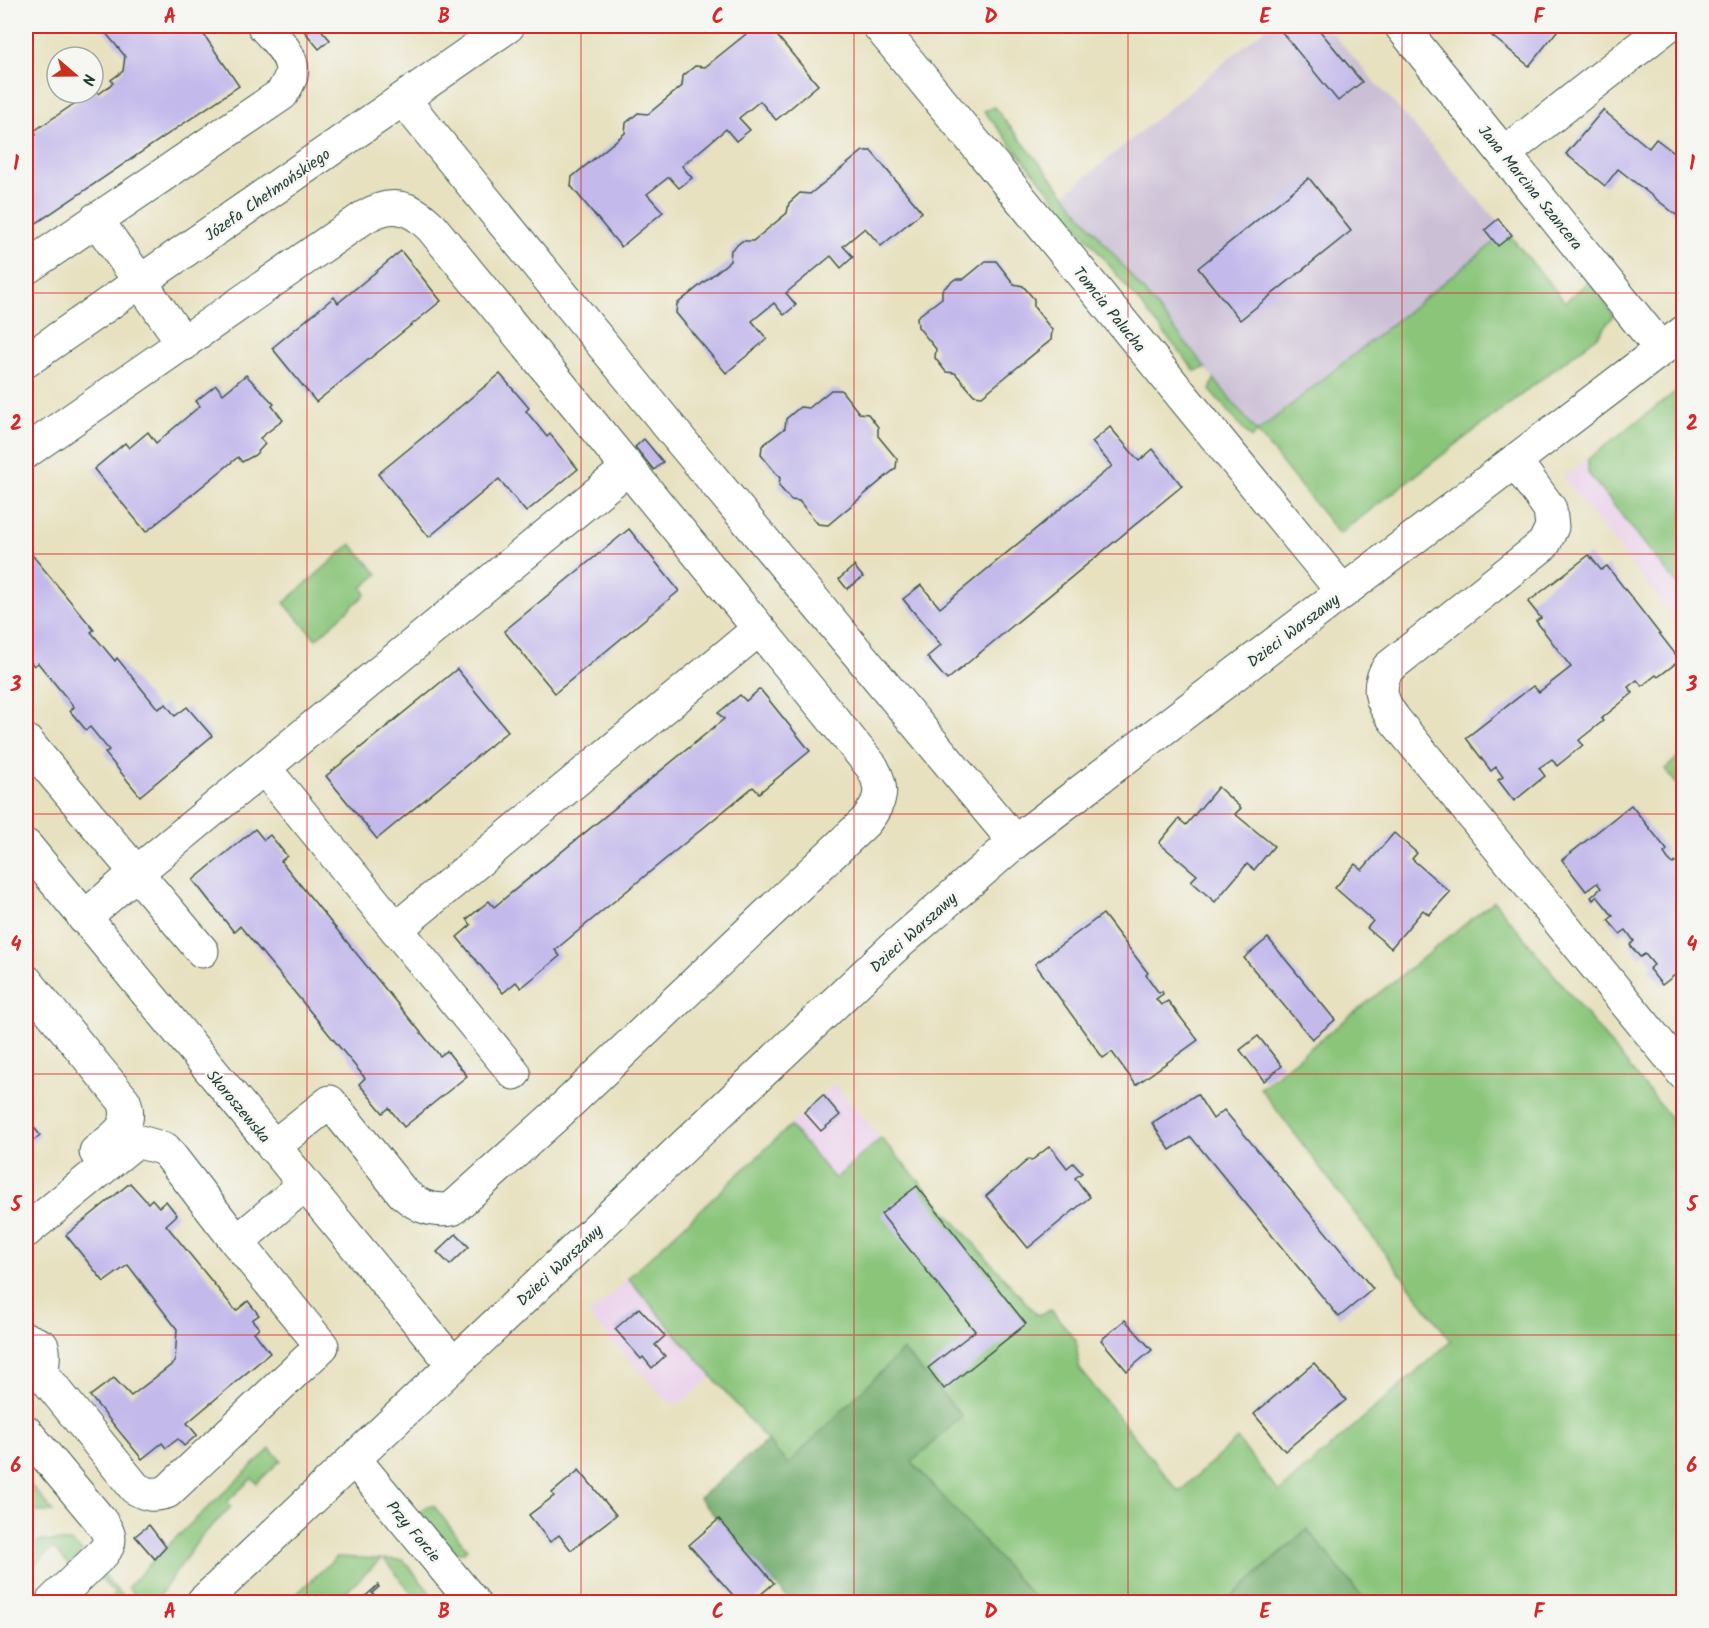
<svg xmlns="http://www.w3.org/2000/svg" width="1709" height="1628" font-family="Kalam,sans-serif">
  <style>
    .built { fill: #ebd1eb }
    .industrial { fill: #cbbfd5 }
    .green { fill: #8ac57a; stroke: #548157; stroke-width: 1.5 }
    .forest { fill: #6faa6a; stroke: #47744f; stroke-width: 1.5 }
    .building { fill: #c3b9eb }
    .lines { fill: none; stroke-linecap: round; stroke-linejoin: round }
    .minor-casing { stroke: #3d5649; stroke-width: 35 }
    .minor { stroke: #fff; stroke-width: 33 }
    .grid { fill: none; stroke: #d62828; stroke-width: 1.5; stroke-opacity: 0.55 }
    .labels { text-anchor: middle; stroke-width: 5; stroke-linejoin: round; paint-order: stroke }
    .street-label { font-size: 16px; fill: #1f3d34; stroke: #f6f6f2 }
    .neatline { fill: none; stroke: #d62828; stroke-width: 2 }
    .grid-label { font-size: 20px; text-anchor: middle; font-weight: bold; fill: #d62828 }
  </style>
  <rect width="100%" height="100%" fill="#f6f6f2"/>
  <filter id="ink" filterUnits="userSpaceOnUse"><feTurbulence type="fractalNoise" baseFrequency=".0167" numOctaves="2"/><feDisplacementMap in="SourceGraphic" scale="12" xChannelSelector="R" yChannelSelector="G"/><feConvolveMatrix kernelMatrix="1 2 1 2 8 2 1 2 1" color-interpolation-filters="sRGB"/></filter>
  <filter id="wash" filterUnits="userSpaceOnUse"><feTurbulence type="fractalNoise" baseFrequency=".008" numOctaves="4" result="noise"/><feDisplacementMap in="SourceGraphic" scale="24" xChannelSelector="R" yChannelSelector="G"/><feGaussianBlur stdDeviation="1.35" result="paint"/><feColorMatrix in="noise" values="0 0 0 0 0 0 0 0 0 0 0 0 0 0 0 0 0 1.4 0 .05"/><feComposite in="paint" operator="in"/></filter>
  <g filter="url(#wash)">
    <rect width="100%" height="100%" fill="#e7e1bf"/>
    <!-- built -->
    <g class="built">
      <path d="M1683,386V629L1563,478Z"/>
      <path d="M834,1084L881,1138L835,1179L790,1126Z"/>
      <path d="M628,1278L712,1377L685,1400L676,1404L668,1402L589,1316Z"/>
    </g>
    <!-- industrial -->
    <path class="industrial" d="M1268,26H1326L1507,232L1257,432L1064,195Z"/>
    <!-- green -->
    <g class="green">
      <path d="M994,107L1206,368L1195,371L984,111Z"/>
      <path d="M1507,232L1565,302L1589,281L1600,294L1613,316L1598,336L1339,534L1257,432L1251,438L1210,390L1214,379L1257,432Z"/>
      <path d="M1683,386V592L1588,473V459Z"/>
      <path d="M351,544L378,574L362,588L366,594L316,639L284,603Z"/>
      <path d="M1683,753V792L1665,769Z"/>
      <path d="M1494,901L1683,1133V1602H1366L1307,1529L1226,1602H1038L911,1462L903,1351L788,1465L628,1278L790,1126L835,1179L881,1138L1037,1315L1051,1310L1076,1340L1079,1368L1179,1492L1237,1439L1279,1492L1451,1341L1260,1088Z"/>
      <path d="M270,1449L281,1460L257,1483L252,1478L227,1502L231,1507L200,1538L155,1602H140L128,1587L166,1547Z"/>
      <path d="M26,1479L53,1512H36L26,1498Z"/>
      <path d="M428,1506H434L467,1549L463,1553L451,1552L419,1513Z"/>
      <path d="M39,1541L70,1542L82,1551L70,1566L53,1548L26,1573V1554Z"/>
      <path d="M336,1557L381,1559L335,1602H288Z"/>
      <path d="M384,1559L403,1560L438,1602H419Z"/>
      <path d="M103,1574L127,1602H106L115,1594L99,1577Z"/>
    </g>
    <!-- forest -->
    <g class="forest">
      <path d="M903,1350L962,1416L912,1462L1038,1602H791L699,1498L767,1441L788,1464Z"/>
      <path d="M1307,1529L1366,1602H1226Z"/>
    </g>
    <g id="blocks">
      <!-- building -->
      <g class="building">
        <path d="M100,26H198L239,86L26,230V143L36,135L34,131L96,89L99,94L113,83L111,80L123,71L125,56Z"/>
        <path d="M300,26H318L330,40L319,49Z"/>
        <path d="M756,26H769L818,85L776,120L760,101L739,118L750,130L736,141L726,129L682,166L692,178L679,188L669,177L647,194L663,212L621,247L571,186L572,177L625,133L626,123L638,113L648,114L682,86L683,76L695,66L705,67Z"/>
        <path d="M1288,26H1316L1362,82L1338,101L1281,31Z"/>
        <path d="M1492,26H1561L1529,66L1487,32Z"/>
        <path d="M1603,110L1649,148L1656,139L1684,160V221L1618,169L1605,186L1566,154Z"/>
        <path d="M863,151H871L922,212L881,246L865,228L843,246L853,257L841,268L831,256L786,293L796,305L784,315L774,303L752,321L767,339L726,373L676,313L677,304L730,261L731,250L742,241H753L787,213L789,203L800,193L810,194Z"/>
        <path d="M1309,178L1351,231L1240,320L1198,268Z"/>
        <path d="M1498,219L1512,235L1498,246L1485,230Z"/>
        <path d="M401,251L441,301L316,402L272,348L334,297L338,303Z"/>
        <path d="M986,261H996L1014,284L1023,286L1034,299V307L1052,330L1051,340L982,396L974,395L955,373L946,372L935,358L936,349L918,327L917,317L942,298V290L955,279H964Z"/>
        <path d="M500,374L529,408L526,411L547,437L550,434L578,469L526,512L499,479L429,537L378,474Z"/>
        <path d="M246,375L274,404L272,406L283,420L260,438L265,444L255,455L242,462L238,457L146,532L94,469L125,443L129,448L148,432L156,443L200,406L196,401L216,385L223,394Z"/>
        <path d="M831,390H841L859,413L868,414L878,427V436L897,459L896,468L828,525L818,524L799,501L791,500L779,486L780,478L761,455L762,446L785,428L786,419L800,407L809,408Z"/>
        <path d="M1110,427L1139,461L1153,449L1182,486L947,680L927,657L941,645L903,599L921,585L940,608L1112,466L1092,442Z"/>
        <path d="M644,439L663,462L654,470L635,447Z"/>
        <path d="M629,529L679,591L555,693L504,631Z"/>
        <path d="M26,539L32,547L28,550L94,630L91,632L115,661L117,658L158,709L166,704L175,716L187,707L212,736L140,796L105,753L109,750L90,727L86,730L70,711L74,707L38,663L34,666L26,656Z"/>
        <path d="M1589,555L1601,570L1607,566L1680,660L1658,677L1656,675L1642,686L1637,680L1628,687L1633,693L1601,719L1603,721L1579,740L1583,745L1557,766L1552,759L1539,768L1545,776L1514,801L1498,780L1503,777L1496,767L1491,771L1466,738L1533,686L1539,692L1571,667L1536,621L1541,618L1528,602Z"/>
        <path d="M854,566L863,577L847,589L839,579Z"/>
        <path d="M457,669L508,731L377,839L326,776Z"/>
        <path d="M760,689L810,751L759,793L753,787L555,950L560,956L521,988L516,982L503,993L457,937L471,925L467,919L489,901L494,907L724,719L718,713L740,695L746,701Z"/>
        <path d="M1218,787L1241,808L1235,814L1274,846L1254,870L1247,864L1215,902L1191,881L1197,875L1159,843L1179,819L1186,825Z"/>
        <path d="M1631,805L1667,850L1664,853L1668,859L1673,864L1676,862L1684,871V968L1662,985L1649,969L1654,965L1645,954L1640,957L1630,945L1634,941L1626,930L1620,934L1608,920L1613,916L1597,896L1593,900L1591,897L1601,888L1597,883L1586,891L1562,860Z"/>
        <path d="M255,829L264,840L270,835L287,856L281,861L440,1056L447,1051L467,1076L404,1127L389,1108L383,1113L359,1084L365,1078L240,926L234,932L193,880Z"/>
        <path d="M1394,833L1417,853L1412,859L1450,892L1429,915L1423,910L1391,948L1367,928L1373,921L1335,888L1355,864L1362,870Z"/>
        <path d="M1103,914L1148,973L1146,975L1159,993L1162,991L1163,994L1156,999L1161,1005L1168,1001L1198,1040L1136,1085L1112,1052L1103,1058L1035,964Z"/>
        <path d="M1268,938L1335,1020L1312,1039L1244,958Z"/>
        <path d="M1258,1036L1282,1066L1264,1081L1240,1050Z"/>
        <path d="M1197,1094L1213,1119L1224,1110L1373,1289L1339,1317L1191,1137L1170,1150L1152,1123Z"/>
        <path d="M823,1095L840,1115L821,1131L804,1112Z"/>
        <path d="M26,1118L40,1135L26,1147Z"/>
        <path d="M1050,1146L1067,1168L1073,1163L1082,1173L1075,1178L1090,1197L1028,1248L986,1196L1029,1159L1031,1161Z"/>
        <path d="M130,1183L148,1203L152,1199L159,1207L166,1201L177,1215L166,1225L236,1311L248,1301L259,1315L252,1320L259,1328L254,1332L270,1353L187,1423L197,1435L184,1446L178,1439L166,1448L162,1443L142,1459L90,1396L114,1378L131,1396L175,1362L177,1329L128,1265L104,1282L66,1235Z"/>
        <path d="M917,1186L1026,1324L944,1389L928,1368L975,1331L881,1214Z"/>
        <path d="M456,1234L469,1247L450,1265L437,1252Z"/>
        <path d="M639,1308L665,1336L655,1345L665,1356L652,1368L643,1357L641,1359L615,1329Z"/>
        <path d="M1125,1320L1152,1350L1127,1371L1101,1340Z"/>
        <path d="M1314,1363L1346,1400L1285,1451L1254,1414Z"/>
        <path d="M579,1470L616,1515L571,1550L559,1535L550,1542L529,1515L554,1496L552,1493Z"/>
        <path d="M719,1519L774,1583L752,1602H739L689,1545Z"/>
        <path d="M149,1525L166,1547L155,1559L135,1536Z"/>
        <path d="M378,1585L379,1587L372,1593L381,1602H359Z"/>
      </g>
    </g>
  </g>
  <g filter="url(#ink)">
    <use href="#blocks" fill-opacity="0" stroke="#3d5649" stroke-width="1.5"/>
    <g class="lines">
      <defs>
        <g id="minor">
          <path d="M879,26L1343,592"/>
          <path d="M1401,26L1661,349"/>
          <path d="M403,99L681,441L1015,842"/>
          <path d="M1504,154L1667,26"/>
          <path d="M96,219L184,344"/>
          <path d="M26,268L282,94C285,88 289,82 291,76C296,57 275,39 264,26"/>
          <path d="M26,361L508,26"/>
          <path d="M26,452L363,218C390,201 410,205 432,228L872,767C885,790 881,802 865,822L554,1117L452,1209C431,1212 418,1206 403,1193L330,1102L273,1147"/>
          <path d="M1515,461L1550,509L1552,527L1544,544L1388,668C1376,687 1381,702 1394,719L1684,1074"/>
          <path d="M26,741L202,951"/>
          <path d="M264,768L396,929L759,629"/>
          <path d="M26,846L454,1365"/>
          <path d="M84,918L136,873L628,468"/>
          <path d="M396,929L514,1073"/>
          <path d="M26,981L124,1101C134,1127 114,1137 96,1152"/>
          <path d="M26,1231L136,1141L165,1149L237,1242L322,1346L167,1492C153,1496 147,1495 135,1488L44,1376C40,1366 46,1356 42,1346L26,1339"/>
          <path d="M237,1242L304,1185"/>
          <path d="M26,1432L99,1519C108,1531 114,1540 103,1553L52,1602"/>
          <path d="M354,1459L473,1602"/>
          <path d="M203,1602L892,949L1015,842L1062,806L1684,332"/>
        </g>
      </defs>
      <!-- minor casing -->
      <use href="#minor" class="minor-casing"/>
      <!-- minor -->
      <use href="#minor" class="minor"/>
    </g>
  </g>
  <!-- grid -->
  <path class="grid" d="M307,26V1602M581,26V1602M854,26V1602M1128,26V1602M1402,26V1602M26,293H1684M26,554H1684M26,814H1684M26,1074H1684M26,1335H1684"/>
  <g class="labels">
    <!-- street labels -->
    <g class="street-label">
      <text transform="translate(1531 187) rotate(51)" y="6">Jana Marcina Szancera</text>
      <text transform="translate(267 194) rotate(-35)" y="6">Józefa Chełmońskiego</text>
      <text transform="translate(1110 309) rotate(51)" y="6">Tomcia Palucha</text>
      <text transform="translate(1293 630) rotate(-37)" y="6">Dzieci Warszawy</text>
      <text transform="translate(913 932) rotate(-42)" y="6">Dzieci Warszawy</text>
      <text transform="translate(239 1106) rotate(50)" y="6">Skoroszewska</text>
      <text transform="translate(559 1265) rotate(-43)" y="6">Dzieci Warszawy</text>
      <text transform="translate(414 1531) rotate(50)" y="6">Przy Forcie</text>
    </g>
  </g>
  <!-- margin -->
  <rect width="1709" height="1628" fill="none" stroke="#f6f6f2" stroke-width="66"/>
  <!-- north arrow -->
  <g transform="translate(75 75) rotate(110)"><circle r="28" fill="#f6f6f2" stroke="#a0aca6" stroke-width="1.5"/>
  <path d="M0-4.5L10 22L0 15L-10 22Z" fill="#c8321e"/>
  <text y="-9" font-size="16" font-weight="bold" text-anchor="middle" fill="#1f3d34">N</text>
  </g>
  <rect x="33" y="33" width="1643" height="1562" class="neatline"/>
  <g class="grid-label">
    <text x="170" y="23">A</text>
    <text x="444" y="23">B</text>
    <text x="718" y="23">C</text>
    <text x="991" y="23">D</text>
    <text x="1265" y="23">E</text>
    <text x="1539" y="23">F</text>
    <text x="16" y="170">1</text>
    <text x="1692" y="170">1</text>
    <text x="16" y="430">2</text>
    <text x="1692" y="430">2</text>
    <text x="16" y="691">3</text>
    <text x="1692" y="691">3</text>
    <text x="16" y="951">4</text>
    <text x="1692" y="951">4</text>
    <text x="16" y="1211">5</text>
    <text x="1692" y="1211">5</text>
    <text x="16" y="1472">6</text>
    <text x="1692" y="1472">6</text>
    <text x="170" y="1618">A</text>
    <text x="444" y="1618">B</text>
    <text x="718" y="1618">C</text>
    <text x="991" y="1618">D</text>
    <text x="1265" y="1618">E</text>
    <text x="1539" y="1618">F</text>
  </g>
</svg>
